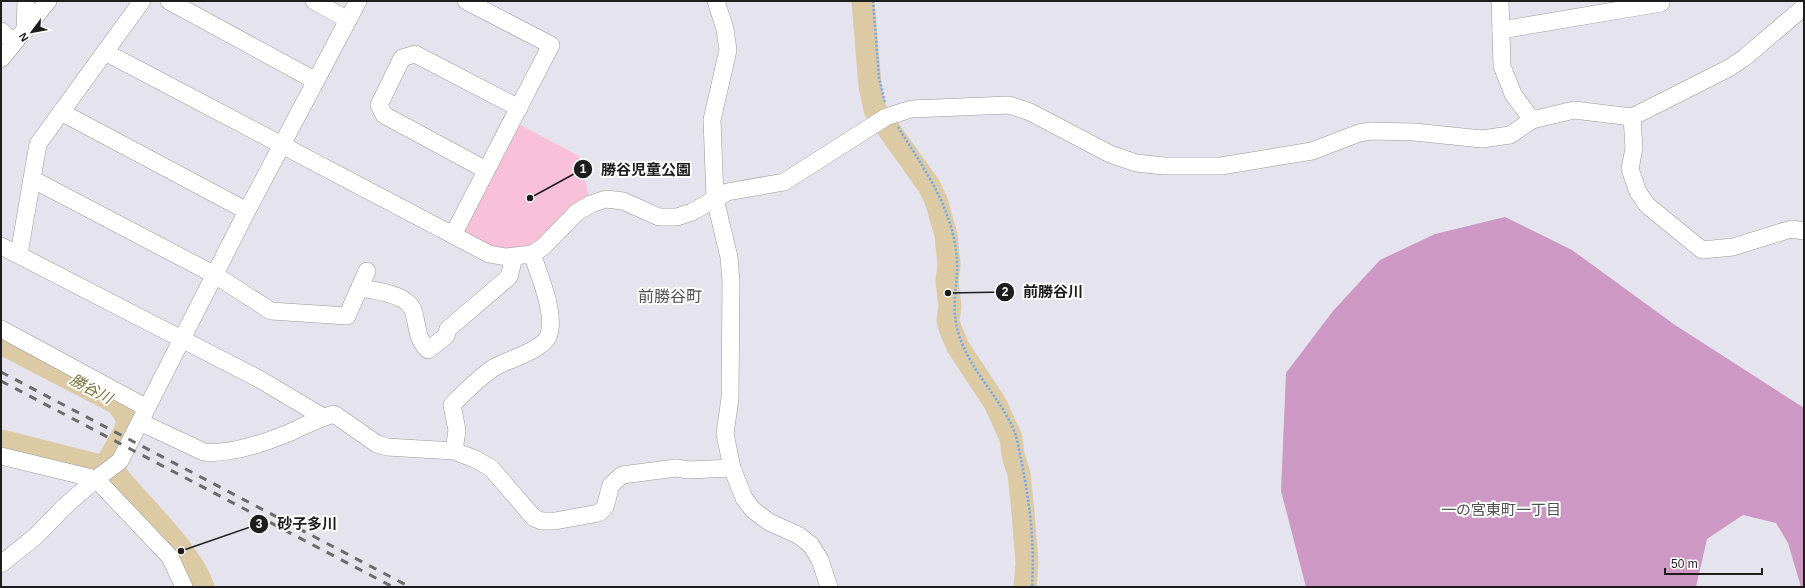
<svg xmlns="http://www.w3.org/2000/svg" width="1805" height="588" font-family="Arial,'Noto Sans JP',sans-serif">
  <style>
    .forest { fill: #cd98c4 }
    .park { fill: #f8c0d9 }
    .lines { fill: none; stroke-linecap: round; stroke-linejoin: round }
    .river { stroke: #dbcaa3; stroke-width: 23 }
    .minor-casing { stroke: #9a9a9a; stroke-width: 18 }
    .path { stroke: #6ba7f7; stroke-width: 2.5; stroke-dasharray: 2 2; stroke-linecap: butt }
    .minor { stroke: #fff; stroke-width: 17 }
    .rail { stroke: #6b6b6b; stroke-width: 3; stroke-dasharray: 8 8; stroke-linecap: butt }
    .labels { text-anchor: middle; stroke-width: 4; stroke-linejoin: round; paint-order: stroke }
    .water-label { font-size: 15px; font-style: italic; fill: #747237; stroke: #fff }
    .neighbourhood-label { font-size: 15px; fill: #505050; stroke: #fff }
    .quarter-label { font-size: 16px; fill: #505050; stroke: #fff }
    .leader { fill: none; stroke: #1d1d1d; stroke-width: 1.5 }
    .callout-dot { fill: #1d1d1d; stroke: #fff; stroke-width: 1.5 }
    .mark-label { font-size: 12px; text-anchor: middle; font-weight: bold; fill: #fff }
    .callout-label { font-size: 15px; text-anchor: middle; font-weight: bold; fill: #1d1d1d; stroke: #fff; stroke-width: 4; stroke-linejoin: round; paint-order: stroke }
  </style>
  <rect width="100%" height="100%" fill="#e4e3ee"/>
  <!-- forest -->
  <path class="forest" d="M1505,217L1572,250L1675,325L1804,408V587H1801L1788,543L1776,523L1743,515L1707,539L1696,587H1306L1281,491L1286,373L1333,311L1380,260L1435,234Z"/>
  <!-- park -->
  <path class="park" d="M515,122L579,156L590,200L539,246L505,254L449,227Z"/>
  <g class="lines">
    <!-- river -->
    <g class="river">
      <path d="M863,1L870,86L875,110L929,186L936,200L946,235L949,265L947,281L950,307L948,320L950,328L958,347L995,403L1011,438L1013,455L1019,474L1023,512L1027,563L1025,587"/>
      <path d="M1,343L117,403C121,408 125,413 127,419C129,429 110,457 104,467"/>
      <path d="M1,441L104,467L116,474C141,506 190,550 203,587"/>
    </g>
    <defs>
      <g id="minor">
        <path d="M169,1L316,81"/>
        <path d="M314,1L348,20"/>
        <path d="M716,1L725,29L728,50L712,120L715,199L729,257L731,282L730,398L725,434L732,468L744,498L753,510L769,522L798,535L811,545L820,560L829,587"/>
        <path d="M1500,1L1502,66L1513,94L1532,120"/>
        <path d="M1501,30L1661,3"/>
        <path d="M1,31L14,42"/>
        <path d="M25,31L26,1"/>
        <path d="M105,52L489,254L506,257L532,254L543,247L577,212L591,204L606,199L623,201L659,217H677L692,212L727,192L784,182L886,117L911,109L1009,105L1030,112L1110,154L1136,163L1164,166H1221L1312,151L1359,133L1371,131L1414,132L1482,139L1510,135L1532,120L1574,110L1632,117L1729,68L1744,58L1804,7"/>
        <path d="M1,59L48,1"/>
        <path d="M61,112L247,211"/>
        <path d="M1632,117L1634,148L1630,169L1638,192L1647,205L1702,250L1733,247L1791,229L1804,231"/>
        <path d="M486,170L384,115L379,105L402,58L415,54L519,108"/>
        <path d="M32,179L215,275L271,311L347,316L367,271"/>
        <path d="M453,235L551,45L466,1"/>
        <path d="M1,246L261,380L323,417"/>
        <path d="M19,254L38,144L142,1"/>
        <path d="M360,288C374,290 407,294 413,310C418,325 416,339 428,350L446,336L448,329L509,277L514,257"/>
        <path d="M1,329L147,408"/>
        <path d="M140,422L204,452C230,455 267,442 291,432C306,425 319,418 334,414L377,444L387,447L454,451L475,459L491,468L534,518L542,521H555L599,513L605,507L611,485L622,475L676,468L689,470L732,468"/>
        <path d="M454,451L457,430L452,405C465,392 479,377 495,367C508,360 542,350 548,337C557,316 539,274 532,254"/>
        <path d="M1,456L96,479L170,557L184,587"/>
        <path d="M1,564L36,536L63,508L96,479L120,461L247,211L358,1"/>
      </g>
    </defs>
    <!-- minor casing -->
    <use href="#minor" class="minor-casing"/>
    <!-- path -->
    <g class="path">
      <path d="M873,1L879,78L885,103"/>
      <path d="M898,127C924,169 954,209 957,261C958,289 950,306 959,335C970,370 997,394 1012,426C1018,438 1019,452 1022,464C1030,505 1035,546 1032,587"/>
    </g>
    <!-- minor -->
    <use href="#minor" class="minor"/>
    <!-- rail -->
    <g class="rail">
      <path d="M1,372L410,587"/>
      <path d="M1,381L393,587"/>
    </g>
  </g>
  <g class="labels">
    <!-- water labels -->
    <g class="water-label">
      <text transform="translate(91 389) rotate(28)" y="5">勝谷川</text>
    </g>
    <!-- neighbourhood labels -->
    <g class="neighbourhood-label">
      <text x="1501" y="515">一の宮東町一丁目</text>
    </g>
    <!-- quarter labels -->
    <g class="quarter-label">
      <text x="670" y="302">前勝谷町</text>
    </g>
  </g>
  <!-- callouts -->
  <path class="leader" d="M530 198L583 169M948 293L1005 292M181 551L259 524"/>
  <g class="callout-dot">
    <circle cx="530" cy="198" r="4"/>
    <circle cx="948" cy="293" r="4"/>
    <circle cx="181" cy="551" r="4"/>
    <circle cx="583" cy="169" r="10"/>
    <circle cx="1005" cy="292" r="10"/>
    <circle cx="259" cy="524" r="10"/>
  </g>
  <g class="mark-label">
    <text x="583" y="173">1</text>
    <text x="1005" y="296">2</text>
    <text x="259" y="528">3</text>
  </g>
  <g class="callout-label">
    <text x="646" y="175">勝谷児童公園</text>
    <text x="1053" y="297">前勝谷川</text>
    <text x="307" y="529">砂子多川</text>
  </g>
  <!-- border -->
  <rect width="1805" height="588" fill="none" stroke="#1d1d1d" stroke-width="4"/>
  <!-- north arrow -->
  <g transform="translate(32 32) rotate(238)" stroke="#ffffff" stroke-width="3" paint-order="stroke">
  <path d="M0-3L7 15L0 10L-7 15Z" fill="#1d1d1d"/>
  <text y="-6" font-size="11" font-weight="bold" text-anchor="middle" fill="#1d1d1d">N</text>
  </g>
  <!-- scale -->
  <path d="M1665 568v6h97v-6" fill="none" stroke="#1d1d1d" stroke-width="2"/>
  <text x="1671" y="568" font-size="12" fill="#1d1d1d" stroke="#ffffff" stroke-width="3" paint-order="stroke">50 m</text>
</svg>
